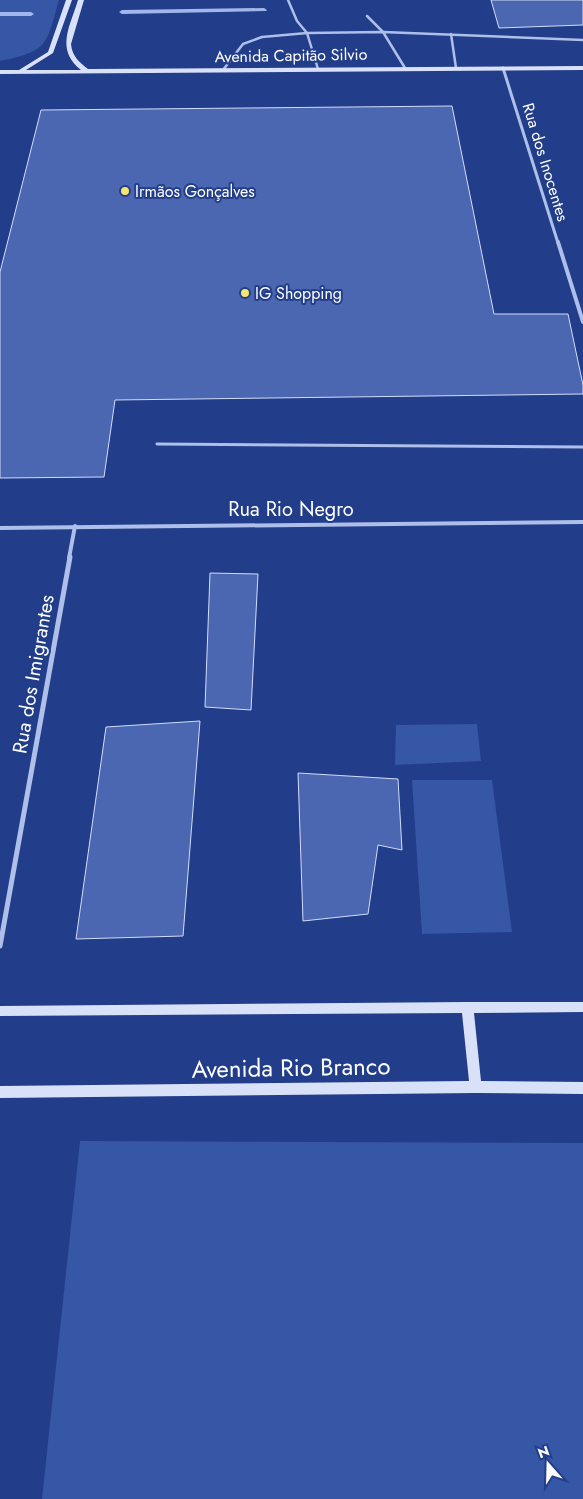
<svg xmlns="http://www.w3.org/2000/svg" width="583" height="1499" font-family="Jost,sans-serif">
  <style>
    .green { fill: #3656a6 }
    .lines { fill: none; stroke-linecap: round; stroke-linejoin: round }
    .stream { fill: #a1b7eb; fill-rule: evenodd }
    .building { fill: #4b67b1; stroke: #d2ddf8 }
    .lane-far1 { stroke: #aebfea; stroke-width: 2.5 }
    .lane { stroke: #aebfea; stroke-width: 3 }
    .street-far2 { stroke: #aebfea; stroke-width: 3 }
    .street-far1 { stroke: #aebfea; stroke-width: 4 }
    .street { stroke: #aebfea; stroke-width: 5 }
    .secondary { fill: #d9e1f8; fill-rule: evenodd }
    .poi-dot { fill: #f6e66f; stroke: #223d89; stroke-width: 2 }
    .labels { text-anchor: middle; stroke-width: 4; stroke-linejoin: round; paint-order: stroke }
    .far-street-label { font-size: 16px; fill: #fff; stroke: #223d89 }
    .far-poi-label { font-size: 16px; fill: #fff; stroke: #223d89; text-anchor: start }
    .street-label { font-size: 20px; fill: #fff; stroke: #223d89 }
    .near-street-label { font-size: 24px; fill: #fff; stroke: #223d89 }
  </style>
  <rect width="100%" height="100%" fill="#223d89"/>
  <!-- green -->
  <g class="green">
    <path d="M0,0H59C46,45 49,51 0,61Z"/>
    <path d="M477,724L481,761L395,765L396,725Z"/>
    <path d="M412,780H492L512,932L422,934Z"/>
    <path d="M80,1141L583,1143V1499H42Z"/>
  </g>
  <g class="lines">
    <!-- stream -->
    <g class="stream">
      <path d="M264,8L267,10L266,11L122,14L119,12L122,10Z"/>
      <path d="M0,12H31L34,14L31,16H0Z"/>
    </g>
  </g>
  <!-- building -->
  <g class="building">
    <path d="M491,0H583V25L499,28Z"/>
    <path d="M452,106L494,314H568L583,385V394L115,400L104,477L0,478V272L41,110Z"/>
    <path d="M210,573L258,574L251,710L205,707Z"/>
    <path d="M200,721L183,936L76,939L106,727Z"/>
    <path d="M298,773L398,779L402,850L378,845L368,914L303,921Z"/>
  </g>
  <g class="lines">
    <!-- lane-far1 -->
    <g class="lane-far1">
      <path d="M288,0L297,21L307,33L318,69"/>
      <path d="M367,16L383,32L405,68"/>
      <path d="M451,34L456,68"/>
      <path d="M223,70L243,44L262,37L307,33L383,32L583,40"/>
    </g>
    <!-- lane -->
    <path class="lane" d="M157,444L583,447"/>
    <!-- street-far2 -->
    <path class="street-far2" d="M503,68L558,243"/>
    <!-- street-far1 -->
    <g class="street-far1">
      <path d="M558,242L583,322"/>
      <path d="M0,528L583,522"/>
      <path d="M69,558L75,526"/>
    </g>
    <!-- street -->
    <path class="street" d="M0,946L70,557"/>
    <!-- secondary -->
    <g class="secondary">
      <path d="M66,0H72L53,53L26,70H81C55,49 70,27 78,0H84L71,44C72,56 79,62 88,69L583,66V70L0,74V70H19L48,52Z"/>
      <path d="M467,1002H583V1012L474,1013L481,1081L583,1082V1094L476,1093L0,1098V1086L469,1081L462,1013L0,1016V1006Z"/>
    </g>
  </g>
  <!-- markers -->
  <g class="poi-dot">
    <circle cx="125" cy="191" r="5"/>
    <circle cx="245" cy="293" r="5"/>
  </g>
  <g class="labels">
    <!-- far-street labels -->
    <g class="far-street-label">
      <text transform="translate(291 55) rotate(-1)" y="6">Avenida Capitão Silvio</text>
      <text transform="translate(546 162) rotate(73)" y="6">Rua dos Inocentes</text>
    </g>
    <!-- far-poi labels -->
    <g class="far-poi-label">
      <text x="135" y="197">Irmãos Gonçalves</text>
      <text x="255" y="299">IG Shopping</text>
    </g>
    <!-- street labels -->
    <g class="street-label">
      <text x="291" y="516">Rua Rio Negro</text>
      <text transform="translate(33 674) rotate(-80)" y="7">Rua dos Imigrantes</text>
    </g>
    <!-- near-street labels -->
    <g class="near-street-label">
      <text transform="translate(291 1068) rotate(-1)" y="8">Avenida Rio Branco</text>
    </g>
  </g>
  <!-- north arrow -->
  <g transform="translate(548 1464) rotate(340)" stroke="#223d89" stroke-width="4" paint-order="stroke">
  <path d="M0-4L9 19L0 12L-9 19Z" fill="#ffffff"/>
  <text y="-8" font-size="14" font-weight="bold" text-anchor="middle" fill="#ffffff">N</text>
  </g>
</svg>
